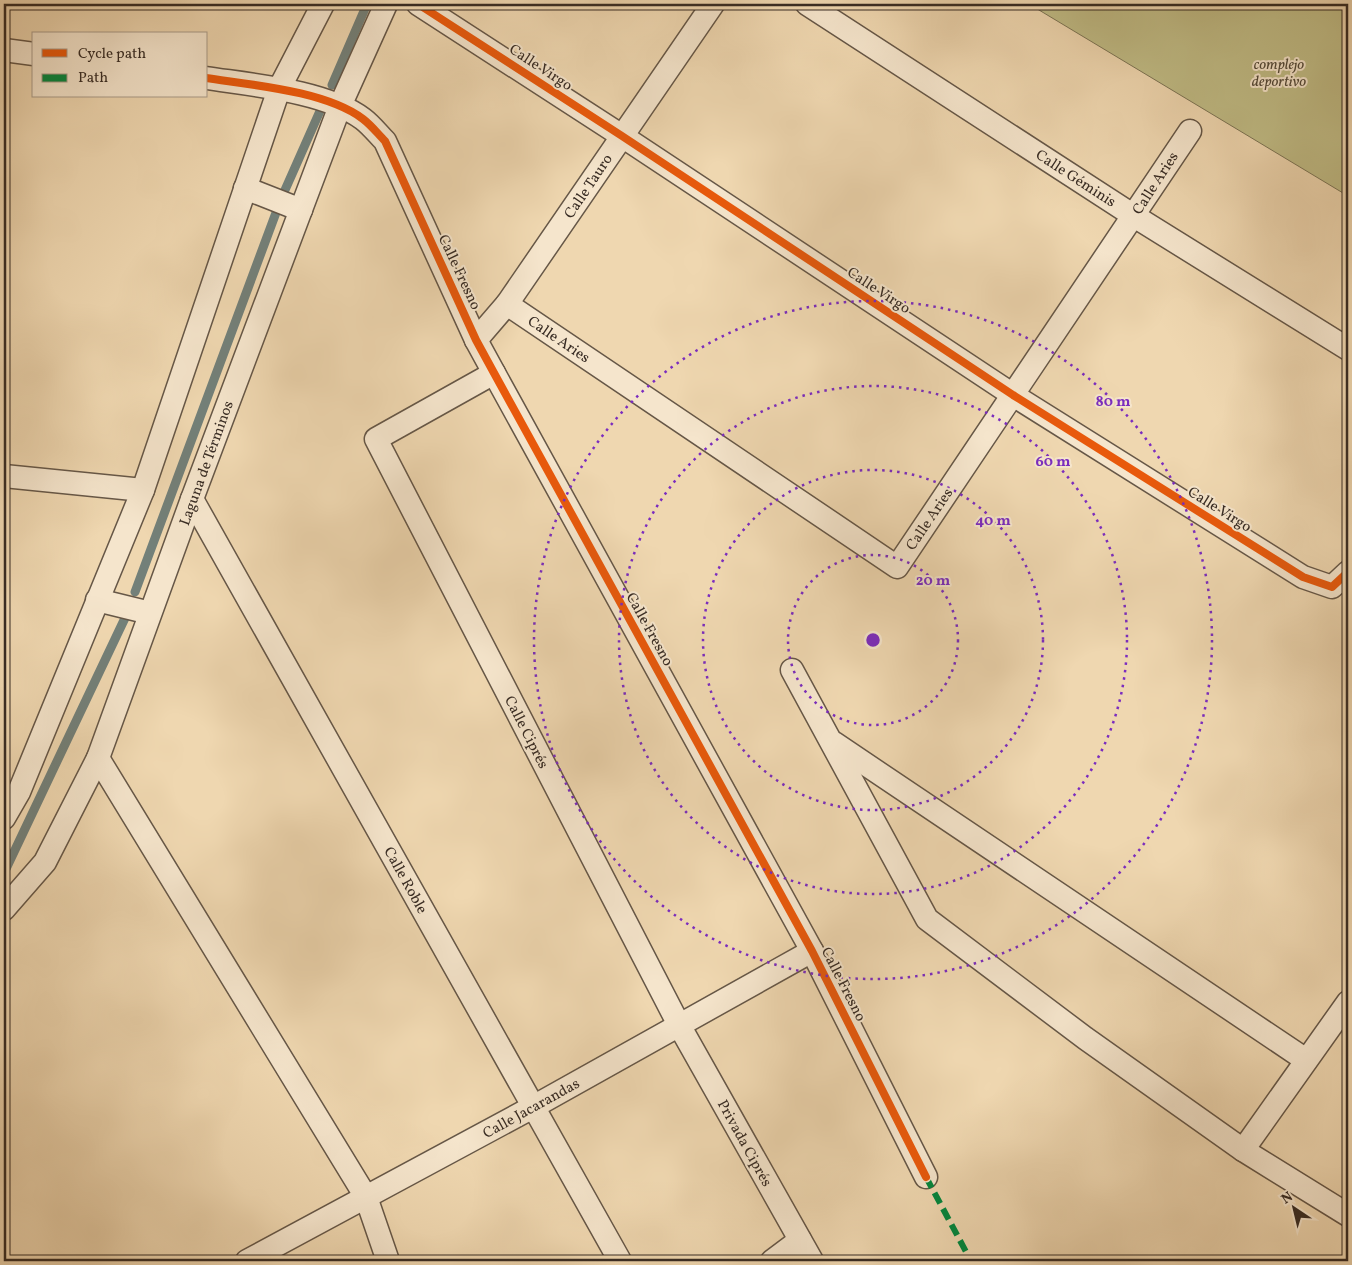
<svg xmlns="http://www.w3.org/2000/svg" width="1352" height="1265" font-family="Vollkorn,serif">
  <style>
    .green { fill: #c0bc86; stroke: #7c7455 }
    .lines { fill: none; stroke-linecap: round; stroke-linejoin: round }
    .stream { stroke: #738079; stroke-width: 9 }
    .minor-casing { stroke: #665747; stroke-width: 25 }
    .minor { stroke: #f5e5cc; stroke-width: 22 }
    .quiet { stroke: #00873e; stroke-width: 6; stroke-dasharray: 12 6; stroke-linecap: butt }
    .cycleway-casing { stroke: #f5e5cc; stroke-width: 11 }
    .cycleway { stroke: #e8590c; stroke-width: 8 }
    .ring { fill: none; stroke: #7b2cbf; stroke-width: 2.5; stroke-dasharray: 2.5 5 }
    .labels { text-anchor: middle; stroke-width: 4; stroke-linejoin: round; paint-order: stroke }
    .park-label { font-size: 15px; font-style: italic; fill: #534938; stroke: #f5e5cc }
    .street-label { font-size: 15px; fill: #382c24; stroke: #f5e5cc }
    .centre { fill: #7b2cbf; stroke: #f5e5cc; stroke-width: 2.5 }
    .ring-label { font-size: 15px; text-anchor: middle; font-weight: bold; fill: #7b2cbf; stroke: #f5e5cc; stroke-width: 4; stroke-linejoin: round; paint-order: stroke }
  </style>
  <rect width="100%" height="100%" fill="#efd7b0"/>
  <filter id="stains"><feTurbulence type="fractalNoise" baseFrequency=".004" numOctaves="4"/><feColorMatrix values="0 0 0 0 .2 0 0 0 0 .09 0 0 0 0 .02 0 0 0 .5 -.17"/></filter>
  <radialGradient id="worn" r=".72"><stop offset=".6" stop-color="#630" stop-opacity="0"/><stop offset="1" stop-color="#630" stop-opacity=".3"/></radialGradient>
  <!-- green -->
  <path class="green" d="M1029,4H1348V196Z"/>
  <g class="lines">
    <!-- stream -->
    <g class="stream">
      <path d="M332,85L367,4"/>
      <path d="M285,190L320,111"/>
      <path d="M135,592L277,210"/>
      <path d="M4,873L125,618"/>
    </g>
    <defs>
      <g id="minor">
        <path d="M418,4L622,136L1013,395L1303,577L1332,587L1348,572"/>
        <path d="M807,4L1134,216L1348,349"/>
        <path d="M4,50L34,54"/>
        <path d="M206,78C252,85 326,91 363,119C371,125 378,134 385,141L476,340L494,373L812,951L926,1177"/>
        <path d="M245,188L301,210"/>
        <path d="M507,304L897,567L1190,131"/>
        <path d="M476,340L507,304L713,4"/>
        <path d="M494,373L376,439L679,1025L812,1261"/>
        <path d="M4,476L143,490"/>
        <path d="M192,499L620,1261"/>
        <path d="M97,600L150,613"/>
        <path d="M792,670L927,919L1085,1038L1243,1150L1348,1215"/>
        <path d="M834,743L1306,1060"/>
        <path d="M98,758L366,1197L388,1261"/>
        <path d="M4,818L19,792L143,490L279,89L323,4"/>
        <path d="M4,909L45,862L98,758L192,499L340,106L386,4"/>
        <path d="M1243,1150L1348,1002"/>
        <path d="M247,1261L533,1107L812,951"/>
        <path d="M772,1261L800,1240"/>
      </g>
    </defs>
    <!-- minor casing -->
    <use href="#minor" class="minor-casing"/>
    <!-- minor -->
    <use href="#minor" class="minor"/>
    <!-- quiet -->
    <path class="quiet" d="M926,1177L971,1261"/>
    <defs>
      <g id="cycleway">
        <path d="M418,4L622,136L1013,395L1303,577L1332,587L1348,572"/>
        <path d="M206,78C252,85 326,91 363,119C371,125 378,134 385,141L476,340L494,373L812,951L926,1177"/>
      </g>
    </defs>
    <!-- cycleway casing -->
    <use href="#cycleway" class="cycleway-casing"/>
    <!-- cycleway -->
    <use href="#cycleway" class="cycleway"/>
  </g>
  <!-- distance rings -->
  <g class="ring">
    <circle cx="873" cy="640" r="85"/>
    <circle cx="873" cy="640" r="170"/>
    <circle cx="873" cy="640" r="254"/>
    <circle cx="873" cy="640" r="339"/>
  </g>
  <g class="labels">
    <!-- park labels -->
    <g class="park-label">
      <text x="1279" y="69">complejo<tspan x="1279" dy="17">deportivo</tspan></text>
    </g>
    <!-- street labels -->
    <g class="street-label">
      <text transform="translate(541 67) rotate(33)" y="5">Calle Virgo</text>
      <text transform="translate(1076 178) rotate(33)" y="5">Calle Géminis</text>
      <text transform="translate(1155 183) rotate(-57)" y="5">Calle Aries</text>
      <text transform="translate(588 186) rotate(-56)" y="5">Calle Tauro</text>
      <text transform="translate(460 272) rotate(65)" y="5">Calle Fresno</text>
      <text transform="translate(879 290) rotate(33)" y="5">Calle Virgo</text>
      <text transform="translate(559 339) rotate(34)" y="5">Calle Aries</text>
      <text transform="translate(206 463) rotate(-70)" y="5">Laguna de Términos</text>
      <text transform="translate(1220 509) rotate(32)" y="5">Calle Virgo</text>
      <text transform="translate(929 519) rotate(-56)" y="5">Calle Aries</text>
      <text transform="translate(650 629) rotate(61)" y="5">Calle Fresno</text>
      <text transform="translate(527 732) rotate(63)" y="5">Calle Ciprés</text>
      <text transform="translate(406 880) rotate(61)" y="5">Calle Roble</text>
      <text transform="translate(844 984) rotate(63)" y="5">Calle Fresno</text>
      <text transform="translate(531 1108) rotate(-29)" y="5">Calle Jacarandas</text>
      <text transform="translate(745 1143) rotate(61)" y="5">Privada Ciprés</text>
    </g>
  </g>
  <circle cx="873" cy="640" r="8" class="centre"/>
  <g class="ring-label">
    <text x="1113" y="406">80 m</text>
    <text x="1053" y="466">60 m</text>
    <text x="993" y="525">40 m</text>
    <text x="933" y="585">20 m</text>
  </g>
  <!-- margin -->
  <rect width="1352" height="1265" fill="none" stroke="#efd7b0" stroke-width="20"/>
  <rect x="5" y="5" width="1342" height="1255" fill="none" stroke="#382c24" stroke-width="2.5"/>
  <rect x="10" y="10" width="1332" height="1245" fill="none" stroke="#382c24"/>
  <!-- legend -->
  <rect x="32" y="32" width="175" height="65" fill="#f5e5cc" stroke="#a99b89"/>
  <rect x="42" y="49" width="25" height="8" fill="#e8590c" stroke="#a99b89"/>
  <text x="78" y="58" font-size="15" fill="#382c24">Cycle path</text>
  <rect x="42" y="74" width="25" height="8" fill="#00873e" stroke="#a99b89"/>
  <text x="78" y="82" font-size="15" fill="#382c24">Path</text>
  <!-- north arrow -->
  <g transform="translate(1294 1208) rotate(325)" stroke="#f5e5cc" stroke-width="4" paint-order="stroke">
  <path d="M0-4L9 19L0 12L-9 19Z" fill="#382c24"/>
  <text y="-8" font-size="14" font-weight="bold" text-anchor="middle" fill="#382c24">N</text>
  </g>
  <rect width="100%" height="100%" filter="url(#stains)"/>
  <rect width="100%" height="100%" fill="url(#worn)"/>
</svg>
